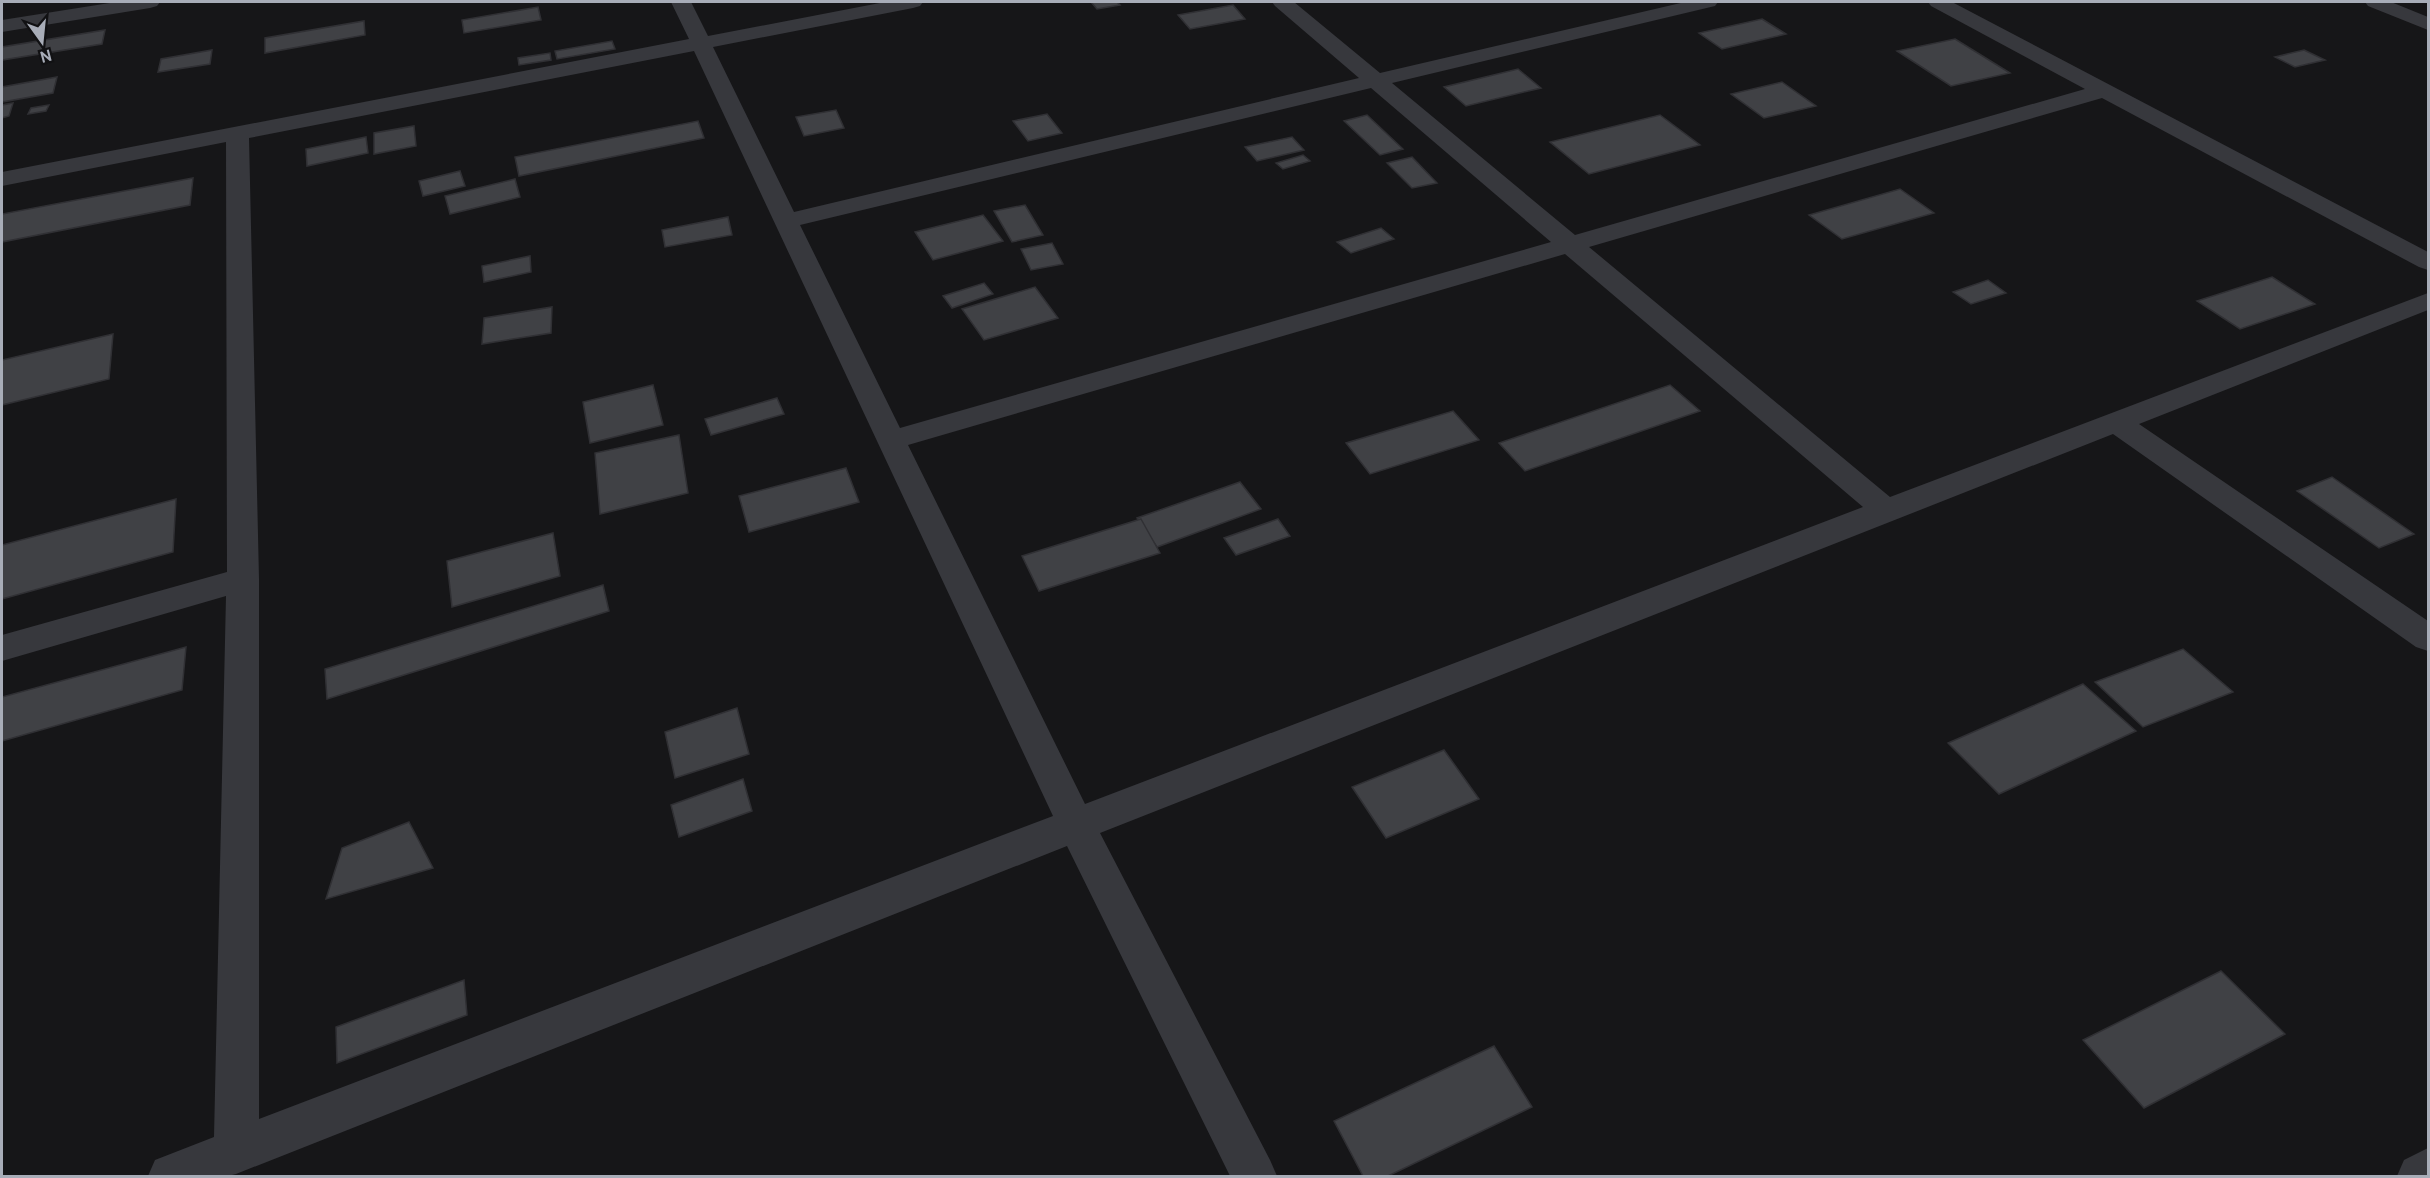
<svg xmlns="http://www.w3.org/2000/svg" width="2430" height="1178" font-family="Overpass,sans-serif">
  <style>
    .building { fill: #404145; stroke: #303034; stroke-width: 1.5 }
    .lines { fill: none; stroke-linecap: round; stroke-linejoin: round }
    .minor { fill: #37383d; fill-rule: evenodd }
  </style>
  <rect width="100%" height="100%" fill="#161618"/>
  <!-- building -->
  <g class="building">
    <path d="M1091,2H1117L1120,5L1097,9Z"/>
    <path d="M1233,5L1245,19L1190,29L1178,15Z"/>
    <path d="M538,7L541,20L464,33L462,20Z"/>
    <path d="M1762,19L1786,34L1722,49L1699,33Z"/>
    <path d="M364,21L365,35L265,53V38Z"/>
    <path d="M105,30L102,44L2,60V47Z"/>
    <path d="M1955,39L2010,73L1951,86L1897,51Z"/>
    <path d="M612,41L615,49L557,59L555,51Z"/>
    <path d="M212,50L210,64L158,72L161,59Z"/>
    <path d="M2304,50L2325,60L2295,67L2275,57Z"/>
    <path d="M550,53L551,60L519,65L518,58Z"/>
    <path d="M1518,69L1541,88L1466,106L1444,87Z"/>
    <path d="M57,77L53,93L2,102V87Z"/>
    <path d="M1782,82L1816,106L1764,118L1731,94Z"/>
    <path d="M13,103L9,116L2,118V105Z"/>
    <path d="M49,105L46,111L28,114L31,108Z"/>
    <path d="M836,110L844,128L804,136L796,117Z"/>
    <path d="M1047,114L1062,133L1028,141L1013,121Z"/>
    <path d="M1367,115L1403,149L1380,155L1344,121Z"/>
    <path d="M1660,115L1700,145L1589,174L1550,142Z"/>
    <path d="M698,121L704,138L519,176L515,157Z"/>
    <path d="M414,126L416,146L374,154V133Z"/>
    <path d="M366,137L368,153L307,166L306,149Z"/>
    <path d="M1292,137L1304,150L1257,161L1245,147Z"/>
    <path d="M1303,155L1310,161L1283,169L1276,163Z"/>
    <path d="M1412,157L1437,183L1412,188L1387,163Z"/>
    <path d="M460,171L465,186L423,196L419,181Z"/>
    <path d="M193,178L190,205L2,242V214Z"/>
    <path d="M515,179L520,197L450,214L445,196Z"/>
    <path d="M1900,189L1934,213L1842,239L1809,215Z"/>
    <path d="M1025,205L1043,235L1012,242L994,211Z"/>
    <path d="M983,215L1003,241L933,260L915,232Z"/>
    <path d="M728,217L732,235L665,247L662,230Z"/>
    <path d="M1381,228L1394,239L1351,253L1337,242Z"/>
    <path d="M1052,243L1063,264L1031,270L1021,249Z"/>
    <path d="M530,256L531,272L484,282L482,266Z"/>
    <path d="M2272,277L2315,304L2240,329L2197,301Z"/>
    <path d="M1988,280L2006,293L1971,304L1953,292Z"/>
    <path d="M984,283L993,294L952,308L943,296Z"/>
    <path d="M1035,287L1058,318L984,340L962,309Z"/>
    <path d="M552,307L551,333L482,344L484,318Z"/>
    <path d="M113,334L109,379L2,405V360Z"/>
    <path d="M653,385L663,425L590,443L583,402Z"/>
    <path d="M1670,385L1700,411L1525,471L1499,443Z"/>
    <path d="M777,398L784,414L711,435L705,419Z"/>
    <path d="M1453,411L1479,440L1370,474L1346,443Z"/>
    <path d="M679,435L688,493L600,514L595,453Z"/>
    <path d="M846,468L859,502L749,532L739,496Z"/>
    <path d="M2332,477L2414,534L2379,548L2297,491Z"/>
    <path d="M1240,482L1261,509L1157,547L1137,518Z"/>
    <path d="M176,499L173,552L2,599V545Z"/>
    <path d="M1141,519L1160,553L1039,591L1022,556Z"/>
    <path d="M1278,519L1290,536L1236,555L1224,538Z"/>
    <path d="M553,533L560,576L452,607L447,561Z"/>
    <path d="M603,585L609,611L327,699L325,669Z"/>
    <path d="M186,647L182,690L2,741V697Z"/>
    <path d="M2183,649L2233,692L2143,727L2095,682Z"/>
    <path d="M2083,684L2136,731L1999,794L1948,743Z"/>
    <path d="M737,708L749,754L675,778L665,732Z"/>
    <path d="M1444,750L1479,799L1386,838L1352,787Z"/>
    <path d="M743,779L752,811L679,837L671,805Z"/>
    <path d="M409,822L433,868L326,899L342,848Z"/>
    <path d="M2221,971L2285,1034L2144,1108L2083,1040Z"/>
    <path d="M464,980L467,1015L337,1063L336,1027Z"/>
    <path d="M1494,1046L1532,1107L1388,1176H1363L1334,1121Z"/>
  </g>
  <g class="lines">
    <!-- minor -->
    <g class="minor">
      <path d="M116,2H160L157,6L150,8L2,32V20Z"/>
      <path d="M671,2H691L708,36L885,2H923L920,6L913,8L713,47L794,212L1359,78L1275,6L1272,2H1294L1380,73L1685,2H1718L1715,6L1392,83L1575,235L2085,89L1931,6L1928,2H1952L2428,252V270L2419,267L2102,98L1589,247L1890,497L2428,293V310L2139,424L2428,621V651L2416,647L2113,434L1100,833L1270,1160L1277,1176H1230L1067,846L236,1174L228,1176H148L155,1160L214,1137L226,596L2,661V635L227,572L226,142L2,186V172L689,39ZM694,51L1053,816L259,1119V579L249,138ZM1371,88L1551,242L900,428L800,225ZM1565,254L1863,507L1085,804L908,445Z"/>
      <path d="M2365,2H2391L2428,17V30L2368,6Z"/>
      <path d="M2428,1148V1176H2397L2404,1160Z"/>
    </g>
  </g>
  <!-- border -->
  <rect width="2430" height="1178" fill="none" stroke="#a8adb8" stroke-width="6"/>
  <!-- north arrow -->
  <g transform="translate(42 42) rotate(165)" stroke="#111113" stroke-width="4.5" paint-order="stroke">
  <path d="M0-4.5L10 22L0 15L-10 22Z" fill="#a8adb8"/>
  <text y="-9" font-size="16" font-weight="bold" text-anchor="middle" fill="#a8adb8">N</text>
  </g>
</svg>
